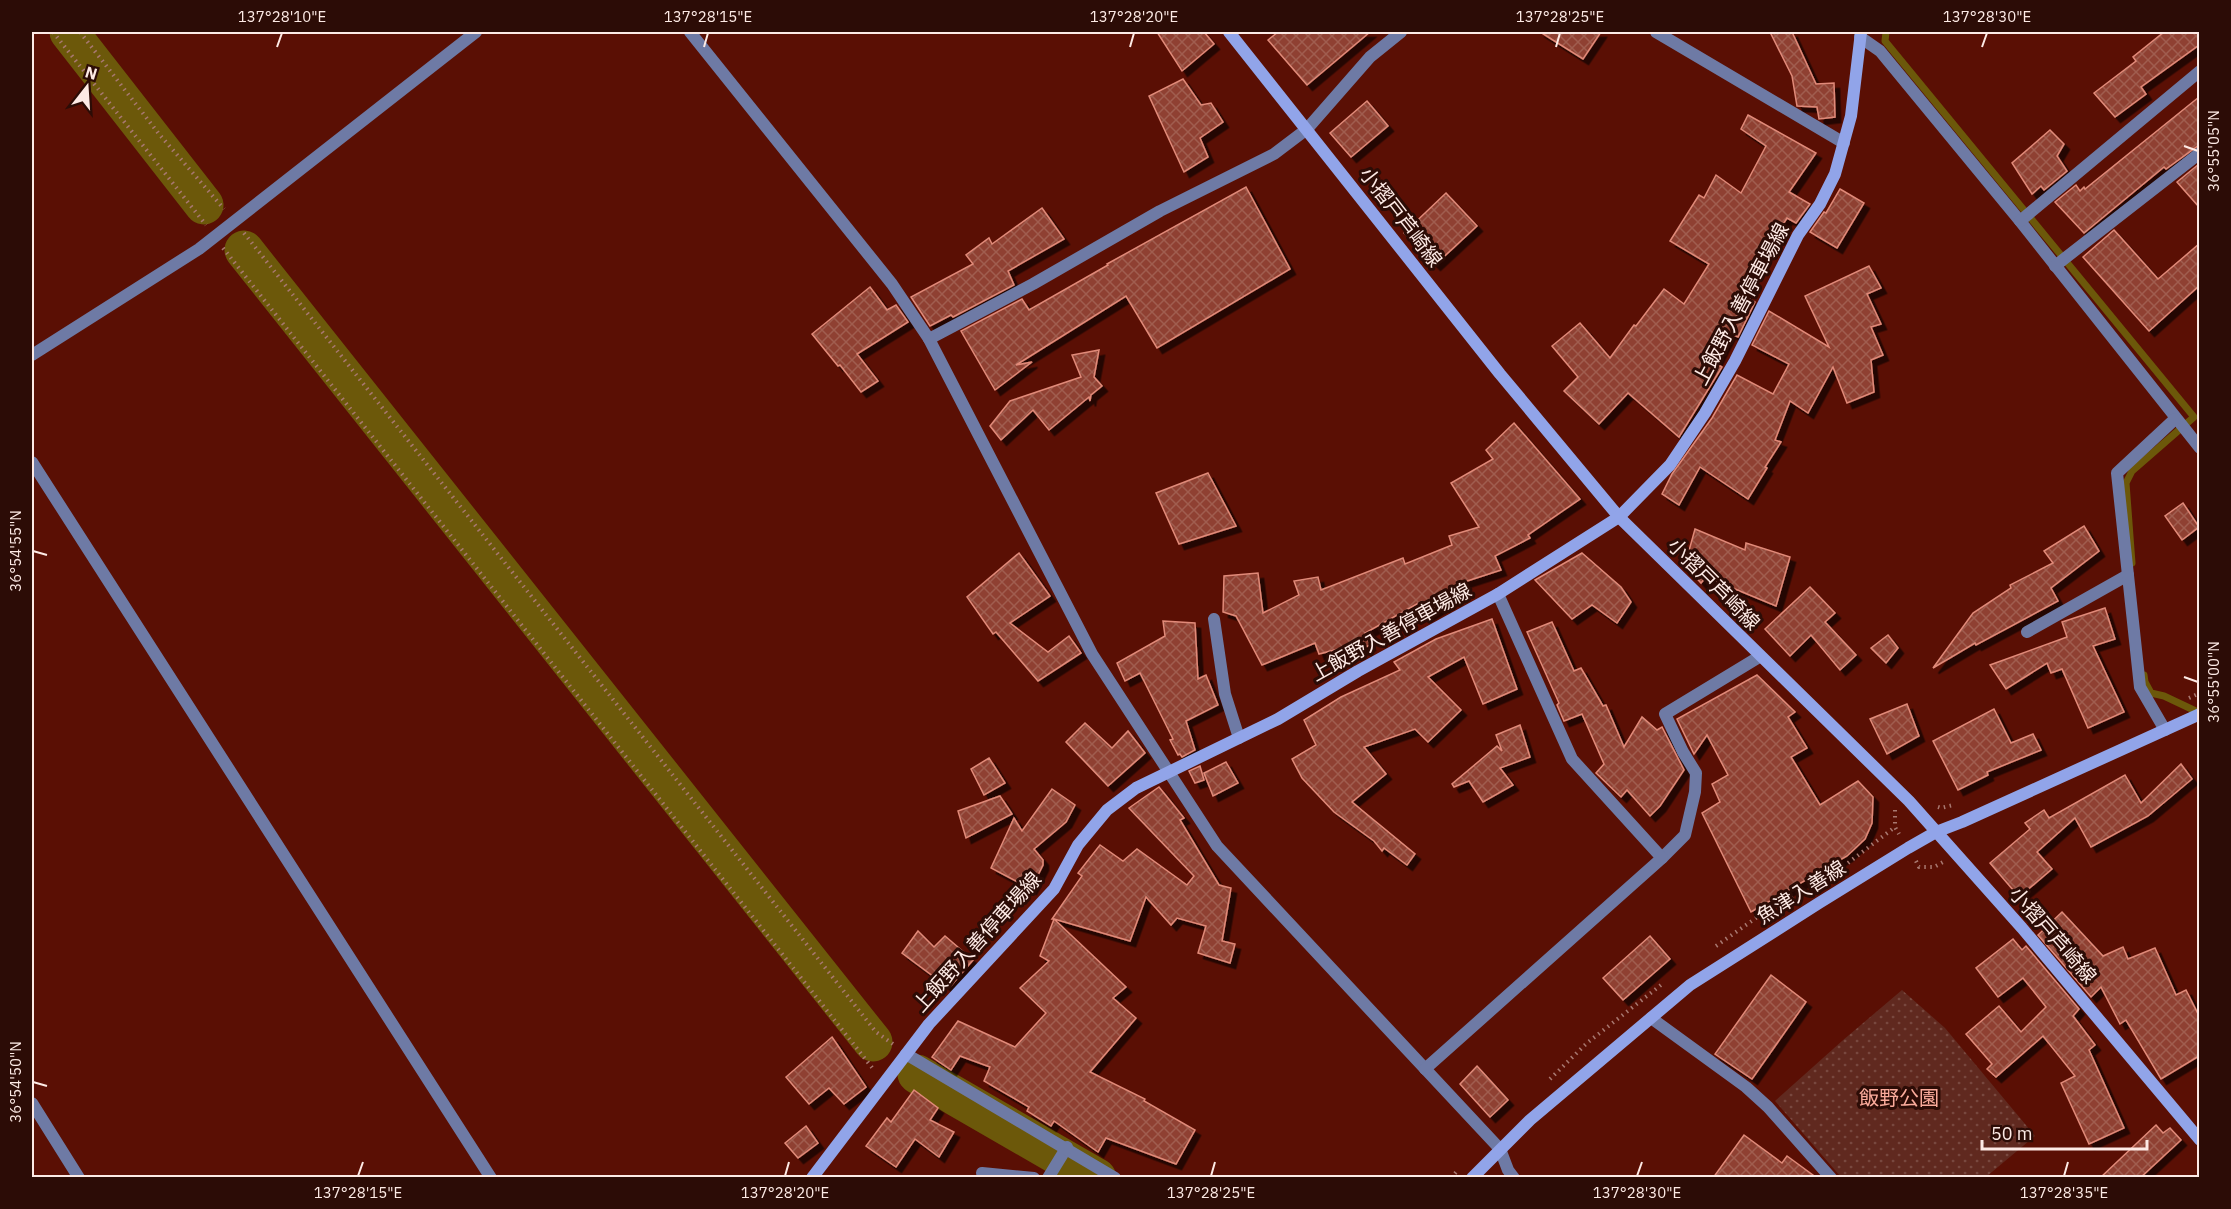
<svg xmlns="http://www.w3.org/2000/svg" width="2231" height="1209" font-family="'IBM Plex Sans','Noto Sans JP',sans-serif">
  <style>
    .park { fill: url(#park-dots) }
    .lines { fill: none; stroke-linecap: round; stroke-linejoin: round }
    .stream { stroke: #6c580a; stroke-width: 7 }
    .river { stroke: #6c580a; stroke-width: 39 }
    .building { fill: url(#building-cross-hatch); stroke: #e18a79; stroke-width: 1.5; filter: url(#shadow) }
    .path { stroke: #a87870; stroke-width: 4; stroke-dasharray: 1.5 4.5; stroke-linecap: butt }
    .service { stroke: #6e7aa5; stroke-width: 12 }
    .minor { stroke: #6e7aa5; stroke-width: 12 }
    .secondary { stroke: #91a4e9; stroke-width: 12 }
    .ticks { fill: none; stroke: #fdeae5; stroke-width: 2 }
    .labels { text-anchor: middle; stroke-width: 6; stroke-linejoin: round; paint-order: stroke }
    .street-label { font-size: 20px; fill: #fdeae5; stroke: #2c0c06 }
    .park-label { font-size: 20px; fill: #faab9b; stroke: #2c0c06 }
    .neatline { fill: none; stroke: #fdeae5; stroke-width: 2 }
    .ticks-label { font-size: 15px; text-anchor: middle; fill: #fdeae5 }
  </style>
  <defs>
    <pattern id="park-dots" width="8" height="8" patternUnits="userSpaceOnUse" patternTransform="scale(1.5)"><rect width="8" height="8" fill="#60291f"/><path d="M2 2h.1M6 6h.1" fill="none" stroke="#78483f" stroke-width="1.8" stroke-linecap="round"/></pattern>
    <pattern id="building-cross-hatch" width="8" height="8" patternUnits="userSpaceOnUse" patternTransform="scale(1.5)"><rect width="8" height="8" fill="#8f4132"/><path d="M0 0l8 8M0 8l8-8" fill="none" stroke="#a05d50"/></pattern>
    <filter id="shadow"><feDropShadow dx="5.5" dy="5.5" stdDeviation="0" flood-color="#0009"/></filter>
  </defs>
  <rect width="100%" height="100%" fill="#5a0f04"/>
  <!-- park -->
  <path class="park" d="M1902,990L1945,1028L2035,1136L1986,1177H1841L1775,1101L1842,1041Z"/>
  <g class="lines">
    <!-- stream -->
    <g class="stream">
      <path d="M1886,32L1885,41L2194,417L2132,471L2126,483L2132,563"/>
      <path d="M2144,675L2145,682L2151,693L2164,696L2200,713"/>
    </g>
    <!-- river -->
    <g class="river">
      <path d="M69,32L204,205"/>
      <path d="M244,250L873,1042"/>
      <path d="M917,1074L1097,1178"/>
    </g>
  </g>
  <!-- building -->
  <g class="building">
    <path d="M1157,32H1204L1214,44L1182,71Z"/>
    <path d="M1278,32H1370L1307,85L1268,40Z"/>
    <path d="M1540,32H1601L1583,59Z"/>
    <path d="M1770,32H1792L1816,84L1834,83L1835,117L1819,119L1817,107L1797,106L1792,76Z"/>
    <path d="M2164,32H2199V45L2141,87L2146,94L2115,117L2094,93L2136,61L2133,57Z"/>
    <path d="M1183,79L1201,105L1211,103L1223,122L1200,138L1208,157L1184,172L1149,96Z"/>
    <path d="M2199,97V145L2166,169L2164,167L2084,233L2055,202L2076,185L2080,191L2084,187L2085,189Z"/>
    <path d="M1367,101L1388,126L1351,157L1330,133Z"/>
    <path d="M1748,115L1816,153L1789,192L1810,204L1796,223L1787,218L1745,284L1750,287L1744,296L1755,302L1738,337L1730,333L1715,363L1722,367L1679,437L1628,393L1599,424L1564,391L1578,377L1552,346L1580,323L1610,358L1634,325L1636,326L1664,289L1684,304L1709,264L1670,241L1699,195L1704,198L1716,175L1741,193L1766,146L1741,129Z"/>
    <path d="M2050,130L2064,144L2057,156L2067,171L2044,190L2041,186L2032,194L2012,163Z"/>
    <path d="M2199,164V207L2177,182Z"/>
    <path d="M1246,187L1290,269L1157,348L1126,296L1016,365L1032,362L995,390L961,331L1022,299L1029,310L1108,265L1107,264Z"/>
    <path d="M1840,189L1864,203L1837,248L1810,232L1824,212L1826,213Z"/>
    <path d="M1446,193L1477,226L1435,265L1404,233Z"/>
    <path d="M1042,208L1064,239L1008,271L1014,285L953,317L951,315L930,326L911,297L973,264L966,255L989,238L992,244Z"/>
    <path d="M2114,230L2158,279L2199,244V286L2149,331L2083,257Z"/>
    <path d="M1869,266L1881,288L1867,294L1881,324L1871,327L1883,355L1871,360L1874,392L1847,403L1833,367L1808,413L1790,401L1775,440L1781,442L1765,467L1767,468L1748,499L1700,467L1679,505L1662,494L1672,474L1712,418L1737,375L1773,394L1789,364L1752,345L1769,311L1829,347L1805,296Z"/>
    <path d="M870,287L887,310L896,305L908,322L857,354L878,381L861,392L840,365L838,366L812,334Z"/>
    <path d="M1099,350L1094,377L1102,386L1091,395L1090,401L1089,397L1049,430L1033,410L1001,440L990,426L1010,401L1081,377L1072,355Z"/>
    <path d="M1514,423L1580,499L1528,535L1530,538L1495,556L1501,570L1458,584L1462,594L1428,615L1422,601L1365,633L1370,645L1352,653L1350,646L1319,654L1315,643L1262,665L1236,616L1223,612L1224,576L1258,573L1263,613L1299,595L1294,581L1318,577L1321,590L1403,558L1405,564L1452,545L1449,536L1479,527L1451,483L1493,459L1486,450Z"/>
    <path d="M1208,473L1236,526L1179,544L1156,493Z"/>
    <path d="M2183,503L2199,527L2182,540L2165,516Z"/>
    <path d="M2084,526L2099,551L2051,588L2058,601L1976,645L1975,643L1933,668L1973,613L2011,588L2010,585L2053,563L2044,551Z"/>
    <path d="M1695,529L1745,550L1746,543L1790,557L1776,606L1706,577L1701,583L1685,565Z"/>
    <path d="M1019,553L1050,596L1010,623L1048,652L1069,636L1081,653L1038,681L996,632L993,634L967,597Z"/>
    <path d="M1582,553L1621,587L1631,602L1617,623L1592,605L1572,619L1535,580Z"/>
    <path d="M1810,587L1835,613L1825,622L1856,655L1840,670L1811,635L1790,656L1765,629Z"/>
    <path d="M2105,608L2115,639L2093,646L2124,712L2088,728L2062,669L2051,673L2047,663L2006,689L1990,665L2067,637L2062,622Z"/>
    <path d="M1492,619L1517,689L1483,704L1464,657L1428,677L1461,710L1428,742L1415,729L1364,747L1386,774L1352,802L1415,854L1407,865L1384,848L1382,851L1374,841L1334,812L1302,778L1292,759L1316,745L1304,720L1341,697L1400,670L1394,662L1436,639Z"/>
    <path d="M1163,621L1195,623L1198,679L1206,675L1218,705L1186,721L1195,750L1182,757L1180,754L1178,755L1170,740L1173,739L1140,673L1125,681L1117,663L1165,636Z"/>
    <path d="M1552,622L1574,671L1581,668L1603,706L1606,705L1624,747L1642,717L1657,730L1662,727L1684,770L1660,806L1650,816L1627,790L1621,797L1596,773L1604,764L1582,714L1564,721L1557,705L1559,703L1527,632Z"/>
    <path d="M1888,635L1898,648L1886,663L1871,648Z"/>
    <path d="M1757,675L1795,712L1788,717L1807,748L1791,757L1820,805L1858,781L1873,797L1872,823L1865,839L1847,856L1751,912L1702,813L1720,802L1712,784L1728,775L1707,735L1694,754L1677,719Z"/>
    <path d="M1907,704L1919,736L1887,754L1870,719Z"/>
    <path d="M1994,709L2011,743L2033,734L2041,750L1987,772L1988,775L1958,790L1933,741Z"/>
    <path d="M1085,723L1112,748L1128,731L1145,753L1108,786L1066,742Z"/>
    <path d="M1520,725L1530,757L1500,768L1513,785L1483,802L1469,781L1454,787L1452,784L1497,746L1502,751L1496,735Z"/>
    <path d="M989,758L1005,783L984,795L971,769Z"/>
    <path d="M1226,762L1238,783L1213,796L1204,773Z"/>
    <path d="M2181,764L2192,779L2148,816L2091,847L2075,818L2037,852L2052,869L2019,897L1990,863L2030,829L2025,823L2044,810L2049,818L2125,775L2141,803Z"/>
    <path d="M1200,766L1204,780L1195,783L1189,771Z"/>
    <path d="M1159,787L1184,818L1180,820L1219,885L1231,888L1222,941L1235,944L1230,963L1198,953L1206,926L1177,918L1171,925L1146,897L1130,941L1054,919L1126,987L1113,998L1136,1018L1090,1072L1145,1099L1144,1101L1195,1130L1176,1164L1106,1138L1098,1152L1054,1121L1051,1126L1027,1111L1029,1107L984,1081L990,1067L960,1056L951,1070L932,1057L958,1021L1015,1047L1046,1013L1020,988L1049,961L1040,956L1054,919H1052L1082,876L1078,873L1100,845L1123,861L1137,849L1187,885L1194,876L1129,808Z"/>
    <path d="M1052,789L1075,805L1066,822L1034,849L1043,860V865L1031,889L991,868L1014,818L1022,831Z"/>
    <path d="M1000,796L1012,814L966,838L958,811Z"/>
    <path d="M2062,912L2103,956L2123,947L2128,959L2155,948L2176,995L2186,990L2199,1016V1056L2161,1079L2126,1020L2120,1024L2101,987L2091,997L2038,935Z"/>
    <path d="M918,931L934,947L945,936L973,960L949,988L902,953Z"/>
    <path d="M1650,936L1670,959L1623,1000L1603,978Z"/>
    <path d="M2013,939L2022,950L2026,946L2079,1009L2073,1016L2095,1045L2089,1050L2124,1128L2089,1144L2061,1083L2075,1076L2043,1036L1996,1077L1987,1069L1992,1064L1966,1034L1999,1006L2021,1032L2046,1007L2023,978L1998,997L1976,968Z"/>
    <path d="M1771,975L1806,1002L1752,1079L1715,1054Z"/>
    <path d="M832,1037L866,1087L844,1104L829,1088L809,1104L786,1077Z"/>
    <path d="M1477,1066L1508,1100L1490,1117L1460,1084Z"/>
    <path d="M914,1090L938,1108L930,1120L954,1132L939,1157L915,1139L896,1167L866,1146L887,1118L891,1122Z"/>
    <path d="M2156,1125L2163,1133L2170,1128L2181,1140L2140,1178H2100Z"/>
    <path d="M806,1126L818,1143L798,1158L785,1143Z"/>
    <path d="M1744,1135L1782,1163L1787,1156L1817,1178H1713Z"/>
  </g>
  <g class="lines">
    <!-- path -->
    <g class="path">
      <path d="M53,32L206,225"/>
      <path d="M80,32L159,134L224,209"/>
      <path d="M244,233L876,1032L893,1044"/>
      <path d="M223,248L874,1070"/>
      <path d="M2189,698L2200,693"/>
      <path d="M1938,807L1941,808L1953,805"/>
      <path d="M1895,810V827L1899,834"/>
      <path d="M1916,861L1919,867H1934L1943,862"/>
      <path d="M1848,863L1895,827"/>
      <path d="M1716,946L1756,918L1806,889"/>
      <path d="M1550,1079L1587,1043L1661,985"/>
      <path d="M1451,1178L1457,1171"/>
    </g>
    <!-- service -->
    <g class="service">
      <path d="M982,1173L1034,1178"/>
      <path d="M1048,1178L1067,1147"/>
    </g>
    <!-- minor -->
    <g class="minor">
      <path d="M690,32L892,284L929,339L1092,654L1217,846L1500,1149L1508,1170L1514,1178"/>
      <path d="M1656,32L1844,143"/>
      <path d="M1860,37L1880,51L2020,221L2200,448"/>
      <path d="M2020,221L2200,71"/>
      <path d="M2055,266L2200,153"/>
      <path d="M929,339L1033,284L1160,211L1274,154L1307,129L1370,57L1401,32"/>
      <path d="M32,355L199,249L476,32"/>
      <path d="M32,462L491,1178"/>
      <path d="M1214,619L1225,694L1239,738"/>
      <path d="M2027,632L2128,575"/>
      <path d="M2165,730L2140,687L2117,473L2175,419"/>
      <path d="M1662,858L1685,835L1695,792L1696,773L1683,752L1665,714L1759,657"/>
      <path d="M1651,1018L1746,1087L1768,1107L1831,1178"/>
      <path d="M906,1054L1115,1178"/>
      <path d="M1425,1069L1662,858L1572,759L1498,594"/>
      <path d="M32,1103L79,1178"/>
    </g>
    <!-- secondary -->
    <g class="secondary">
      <path d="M1229,32L1500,374L1619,517L1909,801L2022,928L2200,1140"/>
      <path d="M812,1178L929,1024L1054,889L1078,845L1107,810L1136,788L1278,719L1358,671L1498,594L1619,517L1670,465L1705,413L1735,361L1798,235L1820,204L1835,174L1851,116L1861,32"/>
      <path d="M1472,1178L1530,1120L1690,985L1819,903L1908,848L1936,832L1962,822L2200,714"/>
    </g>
  </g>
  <!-- ticks -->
  <path class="ticks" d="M277,47L282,33M704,47L708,33M1130,47L1134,33M1556,47L1560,33M1982,47L1987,33M2184,146L2198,151M33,551L47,555M2184,677L2198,682M33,1082L47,1086M358,1176L363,1162M785,1176L789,1162M1211,1176L1215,1162M1637,1176L1642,1162M2064,1176L2068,1162"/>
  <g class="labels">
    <!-- street labels -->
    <g class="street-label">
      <text transform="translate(1401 217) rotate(52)" y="7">小摺戸芦崎線</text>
      <text transform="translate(1741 304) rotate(-62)" y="7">上飯野入善停車場線</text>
      <text transform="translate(1714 584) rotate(45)" y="7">小摺戸芦崎線</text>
      <text transform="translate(1391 632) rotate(-29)" y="7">上飯野入善停車場線</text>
      <text transform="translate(1801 892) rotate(-32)" y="7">魚津入善線</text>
      <text transform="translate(2053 935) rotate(49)" y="7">小摺戸芦崎線</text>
      <text transform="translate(977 942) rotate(-48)" y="7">上飯野入善停車場線</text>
    </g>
    <!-- park labels -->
    <g class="park-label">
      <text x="1899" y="1105">飯野公園</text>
    </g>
  </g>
  <!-- border -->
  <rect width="2231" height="1209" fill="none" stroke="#2c0c06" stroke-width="66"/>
  <!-- north arrow -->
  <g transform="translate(87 87) rotate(17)" stroke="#2c0c06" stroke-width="4.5" paint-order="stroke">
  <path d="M0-4.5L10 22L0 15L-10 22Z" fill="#fdeae5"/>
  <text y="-9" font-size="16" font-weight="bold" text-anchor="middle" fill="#fdeae5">N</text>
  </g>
  <!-- scale -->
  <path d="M1982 1140v9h165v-9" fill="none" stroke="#fdeae5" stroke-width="3"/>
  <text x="1991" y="1140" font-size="18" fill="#fdeae5" stroke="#2c0c06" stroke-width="4.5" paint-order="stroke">50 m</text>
  <rect x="33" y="33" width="2165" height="1143" class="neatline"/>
  <g class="ticks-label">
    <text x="282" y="22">137°28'10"E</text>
    <text x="708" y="22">137°28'15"E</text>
    <text x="1134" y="22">137°28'20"E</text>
    <text x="1560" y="22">137°28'25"E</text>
    <text x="1987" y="22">137°28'30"E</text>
    <text transform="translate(2214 151) rotate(-90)" y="5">36°55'05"N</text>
    <text transform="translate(16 551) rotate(-90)" y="5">36°54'55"N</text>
    <text transform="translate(2214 682) rotate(-90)" y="5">36°55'00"N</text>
    <text transform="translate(16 1082) rotate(-90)" y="5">36°54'50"N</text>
    <text x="358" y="1198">137°28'15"E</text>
    <text x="785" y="1198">137°28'20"E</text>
    <text x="1211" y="1198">137°28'25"E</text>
    <text x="1637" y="1198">137°28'30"E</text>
    <text x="2064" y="1198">137°28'35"E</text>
  </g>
</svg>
